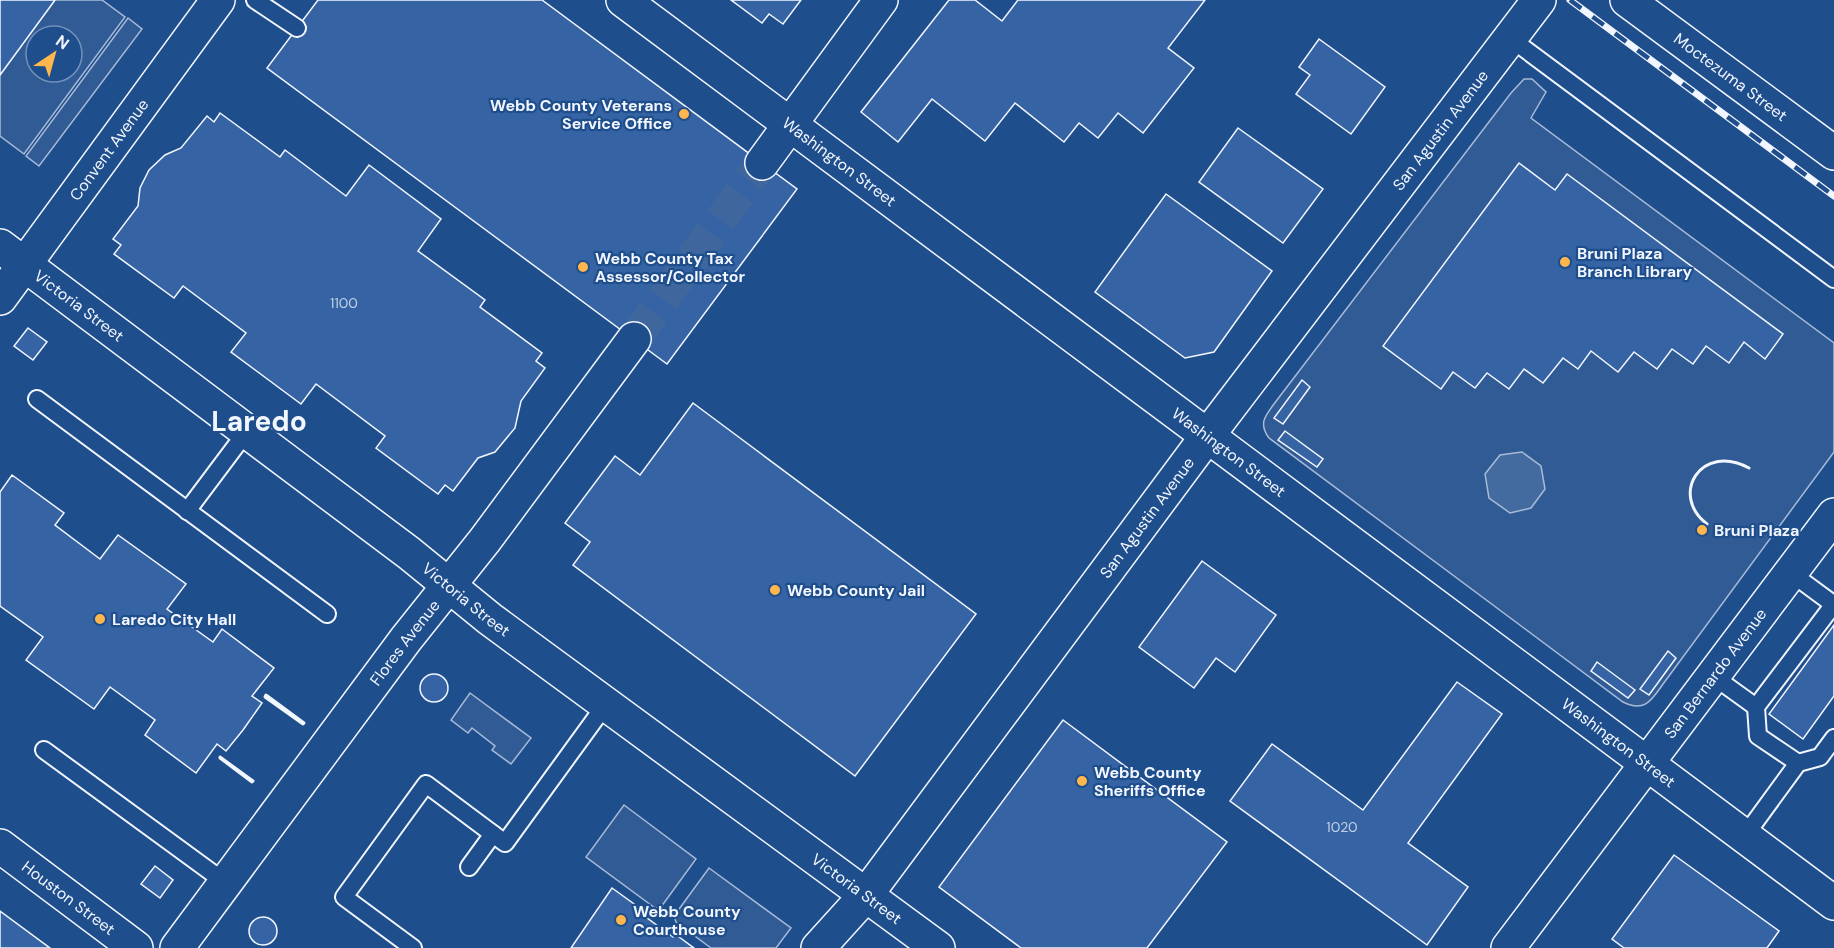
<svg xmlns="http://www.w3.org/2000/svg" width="1834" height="948" font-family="'DM Sans',sans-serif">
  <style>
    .green { fill: #305b95; stroke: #a8bbd7; stroke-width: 1.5; fill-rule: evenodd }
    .water { fill: #446ba0; stroke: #a8bbd7; stroke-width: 1.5 }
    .building { fill: #3563a3; stroke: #f2f6ff; stroke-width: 1.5 }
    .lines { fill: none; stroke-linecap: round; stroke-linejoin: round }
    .street-tunnel { stroke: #3f679d; stroke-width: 33; stroke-dasharray: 33 16; stroke-linecap: butt }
    .lane-casing { stroke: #f2f6ff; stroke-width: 20 }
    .street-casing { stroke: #f2f6ff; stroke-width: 36 }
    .secondary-casing { stroke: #f2f6ff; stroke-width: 36 }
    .primary-casing { stroke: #f2f6ff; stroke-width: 36 }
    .lane { stroke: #1f4e8c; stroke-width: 16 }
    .street { stroke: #1f4e8c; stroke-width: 33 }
    .secondary { stroke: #1f4e8c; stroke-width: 33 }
    .primary { stroke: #1f4e8c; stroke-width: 33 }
    .rail-casing { stroke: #f2f6ff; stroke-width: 7 }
    .rail { stroke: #1f4e8c; stroke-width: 4.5; stroke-dasharray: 14; stroke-linecap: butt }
    .wall { stroke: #f2f6ff; stroke-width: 3 }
    .poi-dot { fill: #ffb74d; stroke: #1f4e8c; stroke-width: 2 }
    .labels { text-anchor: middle; stroke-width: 4.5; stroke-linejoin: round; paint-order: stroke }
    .number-label { font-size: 14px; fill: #c3d1e8 }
    .street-label { font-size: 16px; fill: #f2f6ff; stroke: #1f4e8c }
    .poi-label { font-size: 16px; font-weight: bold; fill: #f2f6ff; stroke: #1f4e8c; text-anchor: start }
    .town-label { font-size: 28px; font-weight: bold; fill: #f2f6ff; stroke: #1f4e8c }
  </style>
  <rect width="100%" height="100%" fill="#1f4e8c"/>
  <!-- green -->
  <g class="green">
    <path d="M55,0H102L125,17L24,154L0,136V75ZM36,36H72V72H36Z"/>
    <path d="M128,18L142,29L39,166L26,156Z"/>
    <path d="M1524,79H1532L1546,92L1531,118L1834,343V452L1666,680C1653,697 1647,714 1623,702L1269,438C1257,422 1267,414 1277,400L1511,93Z"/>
    <path d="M470,693L531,738L511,764L492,750L495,746L472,728L468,733L451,720Z"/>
    <path d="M624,805L696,859L661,907L655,908L586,857Z"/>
    <path d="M709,868L791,928L776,948H711L676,922L674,916Z"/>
  </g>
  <!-- water -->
  <path class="water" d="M1522,452L1541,466L1545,489L1531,508L1510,513L1489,498L1485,474L1500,455Z"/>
  <!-- building -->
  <g class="building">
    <path d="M0,0H55L0,75Z"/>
    <path d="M318,0H542L797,189L667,364L267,68Z"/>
    <path d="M731,0H801L783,24L769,14L762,23Z"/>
    <path d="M949,0H975L1002,21L1018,0H1205L1168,48L1194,68L1143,133L1118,113L1098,138L1079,123L1064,142L1015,103L985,141L932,99L898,142L861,112Z"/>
    <path d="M1319,39L1385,87L1351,134L1296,94L1310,75L1299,67Z"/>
    <path d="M220,113L280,157L285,150L346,196L369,165L441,219L418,251L485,300L480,307L542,353L536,361L545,368L521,401L515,428L495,452L478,458L453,491L445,485L438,494L376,448L385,436L316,384L301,404L231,352L246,333L183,286L174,298L114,254L121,245L113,239L138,206L140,188L149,170L165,155L181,148L207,116L214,122Z"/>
    <path d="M1238,128L1323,189L1283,243L1199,182Z"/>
    <path d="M1519,163L1555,190L1567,174L1783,334L1765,359L1744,342L1729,363L1706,346L1693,364L1672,349L1657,369L1634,352L1618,372L1591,351L1578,369L1563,358L1543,383L1524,369L1509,389L1487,373L1475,388L1453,372L1441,389L1383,346Z"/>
    <path d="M1166,194L1272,271L1214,352L1185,358L1095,292Z"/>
    <path d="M28,328L47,342L33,360L14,346Z"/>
    <path d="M1302,380L1310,387L1283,424L1274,418Z"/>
    <path d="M693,403L976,614L855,776L573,565L590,542L565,523L615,456L640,475Z"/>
    <path d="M1285,431L1323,459L1317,467L1278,440Z"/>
    <path d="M12,475L64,513L55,525L100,559L118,535L186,584L167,609L213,642L222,629L274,668L252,696L262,703L243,730L226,751L217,744L196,773L145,735L155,720L110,687L94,709L26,660L43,637L0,606V492Z"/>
    <path d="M1202,561L1276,615L1235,672L1216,658L1194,688L1139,647Z"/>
    <path d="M1834,625V696L1803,739L1769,714Z"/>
    <path d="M1668,651L1676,658L1649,695L1640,689Z"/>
    <path d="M1597,662L1635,690L1628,698L1591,671Z"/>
    <circle cx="434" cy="688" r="14"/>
    <path d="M1457,682L1502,714L1408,843L1468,887L1427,945L1230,801L1272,744L1363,810Z"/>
    <path d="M1063,720L1227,842L1147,948H1021L939,887Z"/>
    <path d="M1674,855L1779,931L1767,948H1624L1612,939Z"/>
    <path d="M155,866L173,880L160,898L141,884Z"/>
    <path d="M612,888L641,909L639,912L673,937L675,934L694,948H571Z"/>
    <path d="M0,911L50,948H0Z"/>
    <circle cx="263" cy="931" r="14"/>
  </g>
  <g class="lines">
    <!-- street-tunnel -->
    <path class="street-tunnel" d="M634,339L762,163"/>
    <defs>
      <g id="lane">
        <path d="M255,0L297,28"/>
        <path d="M1510,38L1834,279"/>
        <path d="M37,399L327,614"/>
        <path d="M187,511L247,431"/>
        <path d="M1791,573L1833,604"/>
        <path d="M1713,676L1756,707"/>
        <path d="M44,750L226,883"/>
        <path d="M1798,763L1758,736L1756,707L1834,604"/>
        <path d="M1744,837L1798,763L1820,757L1834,738"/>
        <path d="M469,867L493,834"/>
        <path d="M413,948L344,897L426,784L505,843L606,704"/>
      </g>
      <g id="street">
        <path id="s1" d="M1627,0L1834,153"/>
        <path d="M762,163L881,0"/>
        <path id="s2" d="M177,948L406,639L485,540L634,339"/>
        <path id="s3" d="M818,948L866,895L1208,435L1539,0"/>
      </g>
      <g id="secondary">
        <path id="s4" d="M623,0L1834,903"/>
        <path id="s5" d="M0,246L409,553L490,619L938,948"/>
        <path id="s6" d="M0,298L218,0"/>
        <path id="s7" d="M1508,948L1834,515"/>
      </g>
      <g id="primary">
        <path id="s8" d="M0,846L136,948"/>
      </g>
    </defs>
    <!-- lane casing -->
    <use href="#lane" class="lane-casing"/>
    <!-- street casing -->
    <use href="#street" class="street-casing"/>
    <!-- secondary casing -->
    <use href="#secondary" class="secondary-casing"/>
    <!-- primary casing -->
    <use href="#primary" class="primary-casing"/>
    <!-- lane -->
    <use href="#lane" class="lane"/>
    <!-- street -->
    <use href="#street" class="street"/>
    <!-- secondary -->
    <use href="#secondary" class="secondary"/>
    <!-- primary -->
    <use href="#primary" class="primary"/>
    <defs>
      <path id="rail" d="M1570,0L1834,196"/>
    </defs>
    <!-- rail casing -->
    <use href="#rail" class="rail-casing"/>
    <!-- rail -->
    <use href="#rail" class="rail"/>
    <!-- wall -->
    <g class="wall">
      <path d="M1707,524C1669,495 1701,442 1749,468"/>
      <path d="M266,695L304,723L303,724L265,697Z"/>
      <path d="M220,757L253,781L252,782L220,758Z"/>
    </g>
  </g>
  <!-- markers -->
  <g class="poi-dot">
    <circle cx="684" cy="114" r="6"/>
    <circle cx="1565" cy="262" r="6"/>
    <circle cx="583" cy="267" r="6"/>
    <circle cx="1702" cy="530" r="6"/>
    <circle cx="775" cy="590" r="6"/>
    <circle cx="100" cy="619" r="6"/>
    <circle cx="1082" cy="781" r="6"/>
    <circle cx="621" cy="920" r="6"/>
  </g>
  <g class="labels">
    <!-- number labels -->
    <g class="number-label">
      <text x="344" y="308">1100</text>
      <text x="1342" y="832">1020</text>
    </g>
    <!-- street labels -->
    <g class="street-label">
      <text dy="6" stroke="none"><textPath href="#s1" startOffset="129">Moctezuma Street</textPath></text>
      <text dy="6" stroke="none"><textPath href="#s3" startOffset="1028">San Agustin Avenue</textPath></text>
      <text dy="6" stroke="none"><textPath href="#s6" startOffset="184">Convent Avenue</textPath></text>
      <text dy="6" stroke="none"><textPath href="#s4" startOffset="270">Washington Street</textPath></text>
      <text dy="6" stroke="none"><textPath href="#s5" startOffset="99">Victoria Street</textPath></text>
      <text dy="6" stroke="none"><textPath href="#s4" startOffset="756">Washington Street</textPath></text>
      <text dy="6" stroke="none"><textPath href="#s3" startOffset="542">San Agustin Avenue</textPath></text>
      <text dy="6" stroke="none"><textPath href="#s5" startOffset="585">Victoria Street</textPath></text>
      <text dy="6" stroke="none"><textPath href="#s2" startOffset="381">Flores Avenue</textPath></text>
      <text dy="6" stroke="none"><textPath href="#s7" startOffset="344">San Bernardo Avenue</textPath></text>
      <text dy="6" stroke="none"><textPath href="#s4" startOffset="1242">Washington Street</textPath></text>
      <text dy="6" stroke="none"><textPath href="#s5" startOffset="1071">Victoria Street</textPath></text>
      <text dy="6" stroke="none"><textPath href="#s8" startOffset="86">Houston Street</textPath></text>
    </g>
    <!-- poi labels -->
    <g class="poi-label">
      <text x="672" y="111" text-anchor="end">Webb County Veterans<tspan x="672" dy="18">Service Office</tspan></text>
      <text x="1577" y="259">Bruni Plaza<tspan x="1577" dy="18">Branch Library</tspan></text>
      <text x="595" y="264">Webb County Tax<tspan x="595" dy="18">Assessor/Collector</tspan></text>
      <text x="1714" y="536">Bruni Plaza</text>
      <text x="787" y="596">Webb County Jail</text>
      <text x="112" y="625">Laredo City Hall</text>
      <text x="1094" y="778">Webb County<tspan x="1094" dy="18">Sheriffs Office</tspan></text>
      <text x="633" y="917">Webb County<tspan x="633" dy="18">Courthouse</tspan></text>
    </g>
    <!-- town labels -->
    <g class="town-label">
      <text x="259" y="431">Laredo</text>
    </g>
  </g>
  <!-- north arrow -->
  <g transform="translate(54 54) rotate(36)"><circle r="28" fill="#1f4e8c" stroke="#7391ba" stroke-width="1.5"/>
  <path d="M0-4.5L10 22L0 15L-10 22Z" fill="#ffb74d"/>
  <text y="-9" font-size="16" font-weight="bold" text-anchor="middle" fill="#f2f6ff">N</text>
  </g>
</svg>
